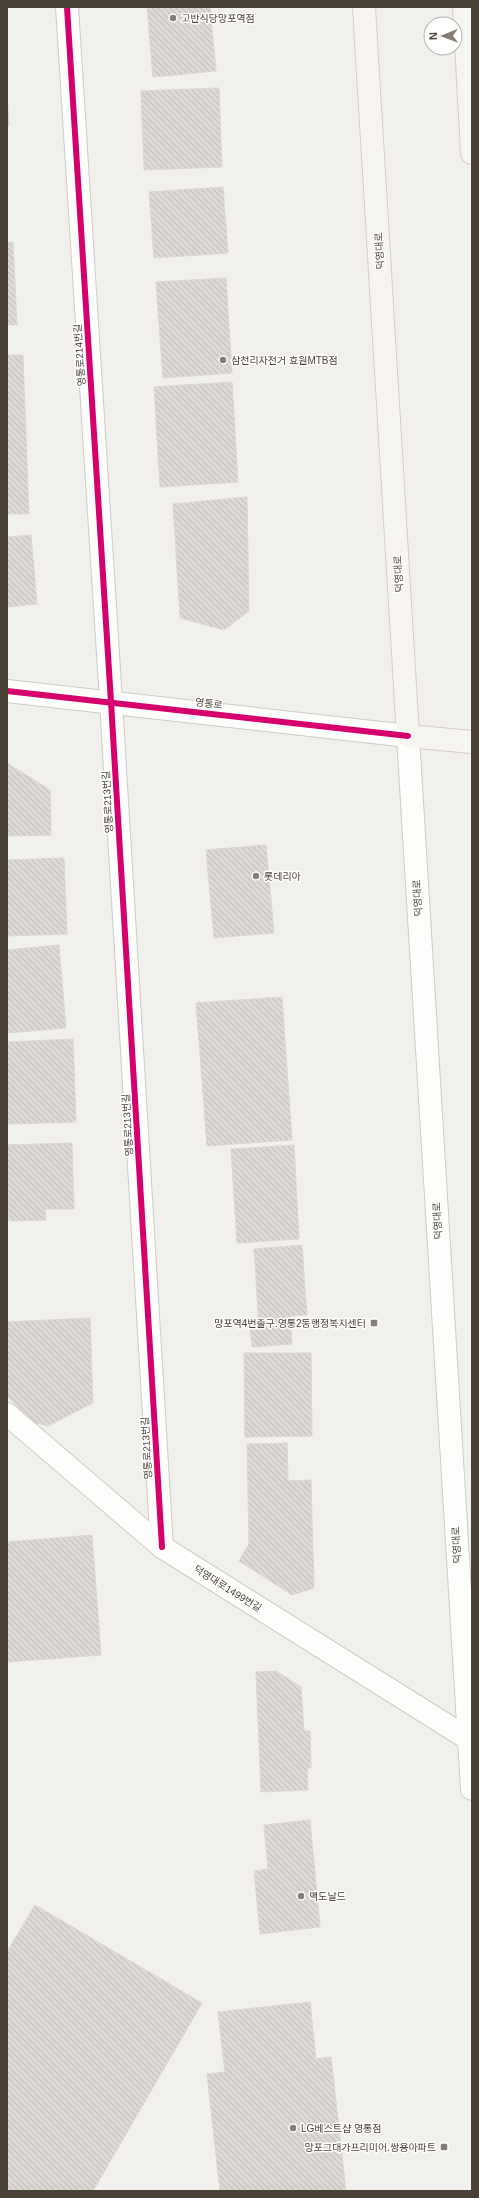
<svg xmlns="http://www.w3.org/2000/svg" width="479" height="2198" font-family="Arial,'Noto Sans KR',sans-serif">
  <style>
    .building { fill: url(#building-back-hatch); stroke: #dbd7d2 }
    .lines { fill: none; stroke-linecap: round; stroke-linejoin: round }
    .minor-casing { stroke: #cecbc6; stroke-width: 24 }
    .tertiary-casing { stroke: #cecbc6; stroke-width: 24 }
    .secondary-casing { stroke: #d3cec4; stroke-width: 24 }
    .minor { stroke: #fdfdfc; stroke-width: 22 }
    .tertiary { stroke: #fdfdfc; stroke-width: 22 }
    .secondary { stroke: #f7f5f0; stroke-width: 22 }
    .cycleway-casing { stroke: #fff; stroke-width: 8 }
    .cycleway { stroke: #d6006c; stroke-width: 6 }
    .poi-dot { fill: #857e76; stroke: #fff; stroke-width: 1.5 }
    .labels { text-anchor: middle; stroke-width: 3; stroke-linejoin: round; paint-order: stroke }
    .poi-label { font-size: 10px; fill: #4a4137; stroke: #fff; text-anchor: start }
    .street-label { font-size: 10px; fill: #4a4137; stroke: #fff }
  </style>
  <defs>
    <pattern id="building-back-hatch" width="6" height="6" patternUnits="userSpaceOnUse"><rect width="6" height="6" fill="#dcd9d4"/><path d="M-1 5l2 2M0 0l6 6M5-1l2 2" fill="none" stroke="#bebbb7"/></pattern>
  </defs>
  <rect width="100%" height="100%" fill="#f2f0ec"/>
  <!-- building -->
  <g class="building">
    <path d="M147,7H210L216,71L153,77Z"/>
    <path d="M219,88L222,167L144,170L141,91Z"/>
    <path d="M7,91L9,126H7Z"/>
    <path d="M223,187L228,253L154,258L149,192Z"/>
    <path d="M13,242L17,325H7V243Z"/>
    <path d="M226,278L232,373L163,378L156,282Z"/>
    <path d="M7,355H23L29,514H7Z"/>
    <path d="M232,382L238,482L160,487L154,387Z"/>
    <path d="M247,497L249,611L224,630L180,618L173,504Z"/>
    <path d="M31,535L37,604L7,607V537Z"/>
    <path d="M7,763L50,790L51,835L7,836Z"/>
    <path d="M266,845L274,933L214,938L206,850Z"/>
    <path d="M64,858L67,934L7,936V860Z"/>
    <path d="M59,945L66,1028L7,1033V950Z"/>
    <path d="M282,997L292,1140L207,1146L196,1003Z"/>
    <path d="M73,1039L76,1122L8,1124L7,1042Z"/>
    <path d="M72,1143L74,1209H45L46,1220L9,1221L7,1145Z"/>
    <path d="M294,1145L299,1239L237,1243L231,1149Z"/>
    <path d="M302,1245L307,1315L290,1316L292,1344L252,1347L250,1327L259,1326L254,1249Z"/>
    <path d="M90,1318L93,1403L48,1426L33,1422L7,1396V1322Z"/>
    <path d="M244,1353H311L312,1436L245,1437Z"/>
    <path d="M287,1443L288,1481L311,1480L314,1588L292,1595L239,1561L249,1544L247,1444Z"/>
    <path d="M92,1535L101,1655L7,1662V1542Z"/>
    <path d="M276,1671L301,1687L304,1731H310L311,1768H307L308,1790L261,1792L256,1672Z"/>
    <path d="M310,1820L320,1927L260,1934L254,1871L268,1869L264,1825Z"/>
    <path d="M35,1905L202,2003L93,2191H7V1952Z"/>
    <path d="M310,2002L316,2059L331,2057L346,2191H220L207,2074L225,2072L218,2012Z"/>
  </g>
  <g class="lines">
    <defs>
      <g id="minor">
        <path d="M67,7L111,702L162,1547"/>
        <path d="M7,1414L162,1547L467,1738"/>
      </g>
      <path id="tertiary" d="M7,691L408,736L472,1789"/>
      <g id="secondary">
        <path d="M364,7L408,736L472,742"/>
        <path d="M464,7L472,153"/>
      </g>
    </defs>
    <!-- minor casing -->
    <use href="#minor" class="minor-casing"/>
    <!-- tertiary casing -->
    <use href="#tertiary" class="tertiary-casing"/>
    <!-- secondary casing -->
    <use href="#secondary" class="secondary-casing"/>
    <!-- minor -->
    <use href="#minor" class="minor"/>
    <!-- tertiary -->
    <use href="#tertiary" class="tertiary"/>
    <!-- secondary -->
    <use href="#secondary" class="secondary"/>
    <defs>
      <g id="cycleway">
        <path d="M67,7L111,702L162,1547"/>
        <path d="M7,691L408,736"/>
      </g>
    </defs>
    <!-- cycleway casing -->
    <use href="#cycleway" class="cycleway-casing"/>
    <!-- cycleway -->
    <use href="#cycleway" class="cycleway"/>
  </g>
  <!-- markers -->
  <g class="poi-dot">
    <circle cx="173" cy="18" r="4"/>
    <circle cx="223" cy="360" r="4"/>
    <circle cx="256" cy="876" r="4"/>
    <rect x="370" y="1319" width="8" height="8" rx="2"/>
    <circle cx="301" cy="1896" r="4"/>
    <circle cx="293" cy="2128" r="4"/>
    <rect x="440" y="2143" width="8" height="8" rx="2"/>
  </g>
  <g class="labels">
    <!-- poi labels -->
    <g class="poi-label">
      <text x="181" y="22">고반식당망포역점</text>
      <text x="231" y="364">삼천리자전거 효원MTB점</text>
      <text x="264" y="880">롯데리아</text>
      <text x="366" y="1327" text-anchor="end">망포역4번출구.영통2동행정복지센터</text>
      <text x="309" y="1900">맥도날드</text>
      <text x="301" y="2132">LG베스트샵 영통점</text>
      <text x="436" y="2151" text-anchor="end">망포그대가프리미어.쌍용아파트</text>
    </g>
    <!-- street labels -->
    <g class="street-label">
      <text transform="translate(379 251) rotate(-93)" y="4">덕영대로</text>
      <text transform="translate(79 355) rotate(-94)" y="4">영통로214번길</text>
      <text transform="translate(398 574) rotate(-93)" y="4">덕영대로</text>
      <text transform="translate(209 703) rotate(7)" y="4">영통로</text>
      <text transform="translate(107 802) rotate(-93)" y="4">영통로213번길</text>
      <text transform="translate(417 898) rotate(-93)" y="4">덕영대로</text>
      <text transform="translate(127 1125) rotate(-93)" y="4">영통로213번길</text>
      <text transform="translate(437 1221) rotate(-93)" y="4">덕영대로</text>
      <text transform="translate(146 1448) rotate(-93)" y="4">영통로213번길</text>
      <text transform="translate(456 1545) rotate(-93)" y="4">덕영대로</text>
      <text transform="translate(228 1588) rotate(32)" y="4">덕영대로1499번길</text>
    </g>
  </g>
  <!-- border -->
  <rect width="479" height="2198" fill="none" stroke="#4a4137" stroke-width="16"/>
  <!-- north arrow -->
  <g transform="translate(443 36) rotate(269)"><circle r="19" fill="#ffffff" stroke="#b7b3af"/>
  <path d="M0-3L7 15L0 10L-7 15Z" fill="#857e76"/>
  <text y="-6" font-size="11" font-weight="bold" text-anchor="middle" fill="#4a4137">N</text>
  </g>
</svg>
